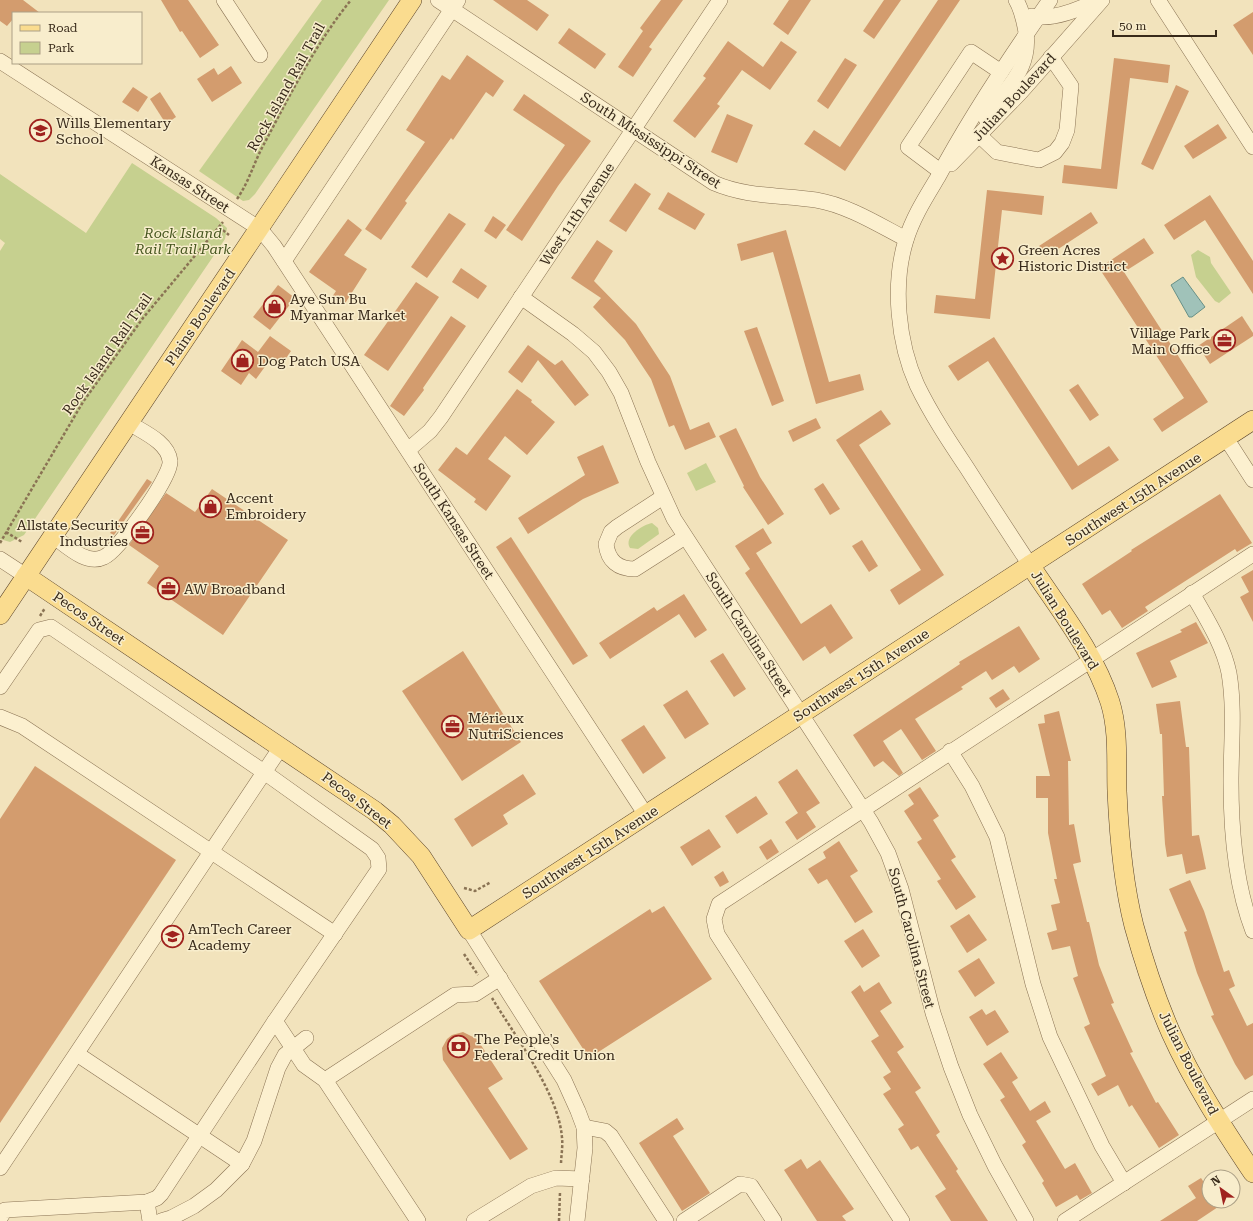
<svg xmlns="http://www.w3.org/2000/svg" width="1253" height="1221" font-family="'Roboto Serif',serif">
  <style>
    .green { fill: #c6d08f }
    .water { fill: #a0c2b9; stroke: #679087 }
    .building { fill: #d39c6e }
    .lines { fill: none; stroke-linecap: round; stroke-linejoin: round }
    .minor-casing { stroke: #8a7354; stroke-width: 16 }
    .major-casing { stroke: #574029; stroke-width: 20 }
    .path { stroke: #8a7354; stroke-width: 2.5; stroke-dasharray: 3 2; stroke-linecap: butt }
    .minor { stroke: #fcf0cf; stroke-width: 15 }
    .major { stroke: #fadc8f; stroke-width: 19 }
    .labels { text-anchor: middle; stroke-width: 3; stroke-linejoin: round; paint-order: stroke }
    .street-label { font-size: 14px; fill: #382a1a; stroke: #f8edcc }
    .poi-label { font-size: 14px; fill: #382a1a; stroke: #f8edcc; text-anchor: start }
    .park-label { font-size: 14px; font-style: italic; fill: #46561f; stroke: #f8edcc }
  </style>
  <rect width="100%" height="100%" fill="#f2e3bc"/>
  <!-- green -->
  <g class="green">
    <path d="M322,0H389L255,194L249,200L243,201L199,171Z"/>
    <path d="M132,163L216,218L227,228L225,239L24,535L10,542L0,539V251L5,243L0,239V174L86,233Z"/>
    <path d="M1198,250L1210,257L1211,263L1230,291L1231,293L1219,303L1215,301L1196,277L1191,255Z"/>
    <path d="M706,463L716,482L696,491L687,473Z"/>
    <path d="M652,523L658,528L659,534L638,549L630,548C623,537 642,525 652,523Z"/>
  </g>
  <!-- water -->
  <path class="water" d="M1183,277L1205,307L1192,317H1189L1171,285Z"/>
  <!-- building -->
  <g class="building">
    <path d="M0,0H23L40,13H13V19L7,26L0,21Z"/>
    <path d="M161,0H188L219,45L200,58L182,31L180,32Z"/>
    <path d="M493,0H527L549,15L537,31Z"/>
    <path d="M661,0H683L649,47L652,49L633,77L618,67L643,31L640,28Z"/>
    <path d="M789,0H811L788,35L773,24Z"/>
    <path d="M884,0H901L874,39L863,31Z"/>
    <path d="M938,0H960L845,171L804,144L814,130L840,147Z"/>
    <path d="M1253,12V55L1233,25Z"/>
    <path d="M569,28L606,54L595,69L558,43Z"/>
    <path d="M728,41L763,67L781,41L797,52L770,90L742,70L717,104L720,106L695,138L673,121L706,78L703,76Z"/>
    <path d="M467,55L504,81L493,97L486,92L453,140L451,138L405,201L407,203L381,240L365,229L425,142L406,130L442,75L450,80Z"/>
    <path d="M845,58L857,65L828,109L817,101Z"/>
    <path d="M1114,58L1170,65L1168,83L1130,78L1117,189L1062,183L1064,165L1101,169Z"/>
    <path d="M231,66L242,83L212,102L197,79L214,68L218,75Z"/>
    <path d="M1176,85L1189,91L1153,170L1141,164Z"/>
    <path d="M133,87L148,97L138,112L122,102Z"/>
    <path d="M160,92L176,117L166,124L150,99Z"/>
    <path d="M524,94L591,141L558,186L522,241L506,230L565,145L513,110Z"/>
    <path d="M727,114L753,125L737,163L711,152Z"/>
    <path d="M1218,124L1227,138L1193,159L1184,146Z"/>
    <path d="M635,183L651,194L626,232L609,221Z"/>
    <path d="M987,190L1044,196L1042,215L1002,210L990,319L934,313L936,295L975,299Z"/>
    <path d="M668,192L705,214L695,230L658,209Z"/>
    <path d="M1210,195L1253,261V294L1205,220L1174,240L1164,225Z"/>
    <path d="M1091,212L1098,223L1046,257L1039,246Z"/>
    <path d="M449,213L466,224L427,278L411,267Z"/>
    <path d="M493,216L506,225L496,239L484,231Z"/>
    <path d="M348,219L362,230L344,255L367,269L344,305L332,297L336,291L309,272Z"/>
    <path d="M786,230L829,382L860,374L864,390L816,404L773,252L741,261L737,244Z"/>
    <path d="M1144,238L1154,253L1124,272L1208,402L1162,432L1153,419L1184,398L1099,268Z"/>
    <path d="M597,240L613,251L594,281L636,324L670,376L690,430L709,422L716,437L685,450L674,425L669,427L651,379L625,340L593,307L601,298L571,278Z"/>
    <path d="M461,268L487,286L478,299L452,282Z"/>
    <path d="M416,282L439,297L388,371L364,355Z"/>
    <path d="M278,285L295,298L270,330L253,317Z"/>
    <path d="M451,316L466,326L423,388L424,390L404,416L390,406Z"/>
    <path d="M1242,316L1253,333V336L1210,364L1198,346Z"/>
    <path d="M757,327L784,401L772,406L744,331Z"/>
    <path d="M270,336L291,351L282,364L272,357L256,379L249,373L241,385L221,371L242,340L258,352Z"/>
    <path d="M994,337L1078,466L1109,446L1119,460L1072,490L988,361L958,381L948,366Z"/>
    <path d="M528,345L555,365L562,360L589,395L575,406L538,360L522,383L508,372Z"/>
    <path d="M1078,384L1099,415L1090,421L1069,390Z"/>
    <path d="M517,389L532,400L531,402L555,422L527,455L505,436L488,459L511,476L486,511L474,502L476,499L438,470L456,447L467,455Z"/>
    <path d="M881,410L891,424L859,445L944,575L899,605L890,590L921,570L836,440Z"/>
    <path d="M816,418L821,428L793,442L788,431Z"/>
    <path d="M736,428L760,477L784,514L768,525L743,487L744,486L719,436Z"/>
    <path d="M603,445L619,483L583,499L528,534L518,518L585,475L577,457Z"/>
    <path d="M147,479L152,482L114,535L110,533Z"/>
    <path d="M823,483L840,509L830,515L814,489Z"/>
    <path d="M212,489L288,540L223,635L147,583L159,566L129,545L166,493L195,512Z"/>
    <path d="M1220,494L1252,543L1237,552L1235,549L1145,607L1148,611L1122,628L1110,610L1102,615L1082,584L1132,551L1131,550Z"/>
    <path d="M763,528L772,543L756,553L801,624L831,604L853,638L830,654L825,646L803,661L745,573L750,569L735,546Z"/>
    <path d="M511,537L588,656L573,665L496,547Z"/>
    <path d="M862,540L878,566L869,572L852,546Z"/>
    <path d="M1253,570V622L1240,597L1249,592L1241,577Z"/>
    <path d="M684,594L707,630L695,638L679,614L610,659L599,643L654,607L657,611Z"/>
    <path d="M1196,622L1208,643L1170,661L1177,677L1152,688L1136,653L1182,632L1180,630Z"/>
    <path d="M1019,626L1040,659L1019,673L1014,666L992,680L986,671L961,687L963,689L915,719L936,751L922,760L901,729L883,741L903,773L899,776L883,761L874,767L853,735L960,664L959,662Z"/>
    <path d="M463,651L521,742L462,781L402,691Z"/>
    <path d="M723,653L746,689L734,697L710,661Z"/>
    <path d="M1003,689L1010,699L996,708L989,698Z"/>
    <path d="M687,690L709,724L685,739L663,705Z"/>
    <path d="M1180,701L1186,747H1189L1192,836L1199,835L1206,869L1186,874L1182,854L1167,857L1165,844L1162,796H1164L1162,734H1160L1156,704Z"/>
    <path d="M1059,711L1071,761H1068L1069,825L1074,824L1081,862L1073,864L1087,922H1089L1099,965L1114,1003L1111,1004L1133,1052L1130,1053L1156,1103L1158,1102L1179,1135L1159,1148L1132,1105L1129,1107L1118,1085L1098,1096L1091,1084L1106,1076L1084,1027L1090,1024L1073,978L1078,976L1070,946L1052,950L1047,933L1057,930L1051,905L1060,903L1054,879H1057L1048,833V798H1036V776H1050L1038,724L1045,723L1044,715Z"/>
    <path d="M644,725L666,758L643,774L621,740Z"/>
    <path d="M35,766L176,860L0,1123V819Z"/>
    <path d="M797,769L820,803L806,812L816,827L797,840L785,822L798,813L778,782Z"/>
    <path d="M523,774L536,794L503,815L508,824L472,847L454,819Z"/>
    <path d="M920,787L939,816L933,820L956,857L951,860L976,897L956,910L937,881L941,879L917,842L922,839L904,811L914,804L908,795Z"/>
    <path d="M756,796L768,814L737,834L725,816Z"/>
    <path d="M709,829L721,847L692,866L680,847Z"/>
    <path d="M771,839L779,852L767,860L759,847Z"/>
    <path d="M839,841L858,871L850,876L873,912L855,923L827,879L818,884L808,869L826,858L823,852Z"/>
    <path d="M723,871L729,882L720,887L714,877Z"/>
    <path d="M1190,880L1204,911L1224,972L1229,970L1235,986L1229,989L1247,1026L1253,1023V1075L1245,1080L1235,1064L1211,1016L1214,1015L1197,973L1184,932L1187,931L1169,889Z"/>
    <path d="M664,906L712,979L589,1058L539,981L650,909L652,913Z"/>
    <path d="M969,914L987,940L967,953L950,926Z"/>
    <path d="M863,929L880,956L862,968L844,941Z"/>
    <path d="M979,958L995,983L975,997L958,971Z"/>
    <path d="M879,982L892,1003L880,1011L904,1047L897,1052L921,1088L915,1092L940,1132L936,1135L958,1169L956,1171L988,1221H951L935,1196L946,1189L918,1146L911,1150L898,1129L904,1125L883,1094L891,1089L883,1077L891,1072L871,1041L879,1036L851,992L860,985L864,992Z"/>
    <path d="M982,1009L986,1015L995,1010L1009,1032L987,1046L969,1017Z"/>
    <path d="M463,1032L477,1039L503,1079L488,1088L528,1149L510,1160L443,1060L442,1048L447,1039L452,1035Z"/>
    <path d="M1001,1052L1018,1078L1012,1082L1030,1111L1045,1101L1051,1112L1036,1121L1065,1169L1075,1163L1092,1193L1080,1200L1077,1195L1056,1207L1042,1183L1044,1181L1022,1145L1026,1142L1000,1100L1005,1097L983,1064Z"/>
    <path d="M677,1118L684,1129L673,1136L710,1193L682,1211L639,1143Z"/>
    <path d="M801,1159L807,1169L820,1160L854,1209L842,1216L846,1221H817L784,1170Z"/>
    <path d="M1201,1178L1209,1190V1201H1227L1197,1221H1160L1196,1198L1188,1186Z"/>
  </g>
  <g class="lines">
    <defs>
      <g id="minor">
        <path d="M224,0L260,55"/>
        <path d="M438,0L714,183C746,197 781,195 816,200C847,205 879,225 906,239"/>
        <path d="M1158,0L1253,147"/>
        <path d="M1032,16C1053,21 1080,9 1098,0"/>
        <path d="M0,61L260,229L274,246L646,815"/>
        <path d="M986,119C1004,87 1031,73 1026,32C1024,21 1022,10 1016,0"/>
        <path d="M979,135L997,152L1039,160L1055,152L1062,143L1067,130L1071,86L1051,57"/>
        <path d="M951,164L1020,93L1102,0"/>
        <path d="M940,171L908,147L971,52L1001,72"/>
        <path d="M284,261L458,0"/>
        <path d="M521,297L573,334L594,352L609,372L621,393L648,462L674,519L871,822L888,853L901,889L933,1013L951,1067L970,1115L995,1166L1026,1221"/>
        <path d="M1226,438L1253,480"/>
        <path d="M408,450L430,431L441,417L720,0"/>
        <path d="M663,497L617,527L611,532L606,544C608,561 618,569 635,569L685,537"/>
        <path d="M53,536C66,545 86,566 104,557C118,551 172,476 170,461C168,442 143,432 129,423"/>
        <path d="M0,559L26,576"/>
        <path d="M1030,565C1009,533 988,501 967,468C949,441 931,414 917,385C898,343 892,285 906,240C913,217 926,197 938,177C971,115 1010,57 1050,0"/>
        <path d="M1192,593C1206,618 1223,644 1229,673C1235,709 1231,746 1231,782C1231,829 1236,887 1253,931"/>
        <path d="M0,687L39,630L51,627L264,772L372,849L378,858L379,869L275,1021L304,1065L325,1080L418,1221"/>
        <path d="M0,717L22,726L335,934"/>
        <path d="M950,751L972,786L997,837L1033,984L1050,1037L1102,1146L1124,1183"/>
        <path d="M469,930L564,1080L578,1111L584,1127L585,1148L577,1221"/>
        <path d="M77,1054L242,1164"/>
        <path d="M325,1080L455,995L475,994L500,978"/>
        <path d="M584,1127L605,1131L611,1136L666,1221"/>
        <path d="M0,1168L281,747"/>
        <path d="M147,1202L150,1221"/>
        <path d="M0,1218L5,1210L147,1202L157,1198L161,1194L275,1021"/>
        <path d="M161,1221L171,1218L194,1206L216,1190L242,1164L254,1141L278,1068L285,1055L306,1038"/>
        <path d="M474,1221L531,1186L556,1178L582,1179"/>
        <path d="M684,1221L740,1184L751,1186L774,1221"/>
        <path d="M902,1221L717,934L714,919L719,904L1253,554"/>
        <path d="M1065,1221L1253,1099"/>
      </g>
      <g id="major">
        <path d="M1030,565C1059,609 1094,652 1110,702C1119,731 1116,762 1117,791C1119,836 1123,883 1134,926C1144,962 1156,999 1171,1033C1193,1082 1223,1128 1253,1173"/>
        <path d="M26,576L375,811L392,825L421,856L469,930L1253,420"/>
        <path d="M0,615L412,0"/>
      </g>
    </defs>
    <!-- minor casing -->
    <use href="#minor" class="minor-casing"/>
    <!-- major casing -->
    <use href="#major" class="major-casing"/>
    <!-- path -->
    <g class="path">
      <path d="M237,199C249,182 254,162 264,144C290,95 316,43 351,0"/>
      <path d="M219,227L229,235"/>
      <path d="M6,532L22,542"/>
      <path d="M0,543L83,402L143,318L223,222"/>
      <path d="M40,616L45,608"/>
      <path d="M464,888L475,891L491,882"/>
      <path d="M464,954L478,975"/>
      <path d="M492,998C515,1036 559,1094 562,1138C563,1147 561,1156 561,1165"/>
      <path d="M559,1221L560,1192"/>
    </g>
    <!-- minor -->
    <use href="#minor" class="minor"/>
    <!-- major -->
    <use href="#major" class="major"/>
  </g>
  <!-- icons -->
  <defs>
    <symbol id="school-ring" viewBox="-11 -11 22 22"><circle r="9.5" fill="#f8edcc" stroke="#9f221e" stroke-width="1.5"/><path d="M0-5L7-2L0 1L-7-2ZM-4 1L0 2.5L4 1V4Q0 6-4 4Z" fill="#9f221e"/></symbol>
    <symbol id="sight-ring" viewBox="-11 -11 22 22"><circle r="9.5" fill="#f8edcc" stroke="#9f221e" stroke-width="1.5"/><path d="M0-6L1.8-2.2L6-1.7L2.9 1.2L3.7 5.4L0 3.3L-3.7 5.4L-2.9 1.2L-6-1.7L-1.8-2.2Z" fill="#9f221e"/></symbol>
    <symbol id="shop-ring" viewBox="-11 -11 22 22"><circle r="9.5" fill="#f8edcc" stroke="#9f221e" stroke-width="1.5"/><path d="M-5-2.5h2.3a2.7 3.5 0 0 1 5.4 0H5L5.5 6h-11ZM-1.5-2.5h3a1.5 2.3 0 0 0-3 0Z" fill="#9f221e"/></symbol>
    <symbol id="office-ring" viewBox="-11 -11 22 22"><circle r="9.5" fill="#f8edcc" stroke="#9f221e" stroke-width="1.5"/><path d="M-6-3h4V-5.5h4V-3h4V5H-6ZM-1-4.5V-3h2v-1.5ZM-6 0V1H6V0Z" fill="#9f221e"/></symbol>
    <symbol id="bank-ring" viewBox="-11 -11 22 22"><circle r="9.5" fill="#f8edcc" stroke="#9f221e" stroke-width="1.5"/><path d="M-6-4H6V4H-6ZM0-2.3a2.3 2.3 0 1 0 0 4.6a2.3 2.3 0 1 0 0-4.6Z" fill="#9f221e"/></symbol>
  </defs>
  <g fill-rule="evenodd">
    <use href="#school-ring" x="28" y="118" width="25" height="25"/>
    <use href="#sight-ring" x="990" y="246" width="25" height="25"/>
    <use href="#shop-ring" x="262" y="294" width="25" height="25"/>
    <use href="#office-ring" x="1212" y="328" width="25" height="25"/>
    <use href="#shop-ring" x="230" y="348" width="25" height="25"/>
    <use href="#shop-ring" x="198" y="494" width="25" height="25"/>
    <use href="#office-ring" x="130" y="520" width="25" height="25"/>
    <use href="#office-ring" x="156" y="576" width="25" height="25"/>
    <use href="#office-ring" x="440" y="714" width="25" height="25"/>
    <use href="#school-ring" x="160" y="924" width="25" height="25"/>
    <use href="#bank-ring" x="446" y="1034" width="25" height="25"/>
  </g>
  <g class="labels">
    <!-- street labels -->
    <g class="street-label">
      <text transform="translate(286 87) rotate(-61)" y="5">Rock Island Rail Trail</text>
      <text transform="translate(1014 97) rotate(-47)" y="5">Julian Boulevard</text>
      <text transform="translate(651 140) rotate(33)" y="5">South Mississippi Street</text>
      <text transform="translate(190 184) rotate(33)" y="5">Kansas Street</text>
      <text transform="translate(577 214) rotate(-56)" y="5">West 11th Avenue</text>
      <text transform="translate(200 317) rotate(-56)" y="5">Plains Boulevard</text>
      <text transform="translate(107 354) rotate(-55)" y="5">Rock Island Rail Trail</text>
      <text transform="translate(1133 499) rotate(-33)" y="5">Southwest 15th Avenue</text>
      <text transform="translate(454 521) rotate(57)" y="5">South Kansas Street</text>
      <text transform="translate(89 618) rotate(34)" y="5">Pecos Street</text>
      <text transform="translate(1065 620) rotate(58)" y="5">Julian Boulevard</text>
      <text transform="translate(749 634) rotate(57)" y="5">South Carolina Street</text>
      <text transform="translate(861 675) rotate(-33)" y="5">Southwest 15th Avenue</text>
      <text transform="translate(357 800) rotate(37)" y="5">Pecos Street</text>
      <text transform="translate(590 852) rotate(-33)" y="5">Southwest 15th Avenue</text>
      <text transform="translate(912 938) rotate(75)" y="5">South Carolina Street</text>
      <text transform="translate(1189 1063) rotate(63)" y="5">Julian Boulevard</text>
    </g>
    <!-- poi labels -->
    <g class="poi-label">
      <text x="56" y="128">Wills Elementary<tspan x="56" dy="16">School</tspan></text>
      <text x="1018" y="255">Green Acres<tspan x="1018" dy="16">Historic District</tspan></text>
      <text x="290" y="304">Aye Sun Bu<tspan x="290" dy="16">Myanmar Market</tspan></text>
      <text x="1210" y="338" text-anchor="end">Village Park<tspan x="1210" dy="16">Main Office</tspan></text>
      <text x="258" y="366">Dog Patch USA</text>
      <text x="226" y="503">Accent<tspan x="226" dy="16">Embroidery</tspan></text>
      <text x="128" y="530" text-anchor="end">Allstate Security<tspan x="128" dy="16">Industries</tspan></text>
      <text x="184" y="594">AW Broadband</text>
      <text x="468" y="723">Mérieux<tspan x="468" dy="16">NutriSciences</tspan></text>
      <text x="188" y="934">AmTech Career<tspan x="188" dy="16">Academy</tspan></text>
      <text x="474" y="1044">The People's<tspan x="474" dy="16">Federal Credit Union</tspan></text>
    </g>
    <!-- park labels -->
    <g class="park-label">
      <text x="183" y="238">Rock Island<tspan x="183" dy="16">Rail Trail Park</tspan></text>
    </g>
  </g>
  <!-- legend -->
  <rect x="12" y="12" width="130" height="52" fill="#f8edcc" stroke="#ab9f85"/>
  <rect x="20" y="25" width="20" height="6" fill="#fadc8f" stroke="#ab9f85"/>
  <text x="48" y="32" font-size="12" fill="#382a1a">Road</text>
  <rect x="20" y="42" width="20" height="12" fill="#c6d08f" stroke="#ab9f85"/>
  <text x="48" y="52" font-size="12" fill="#382a1a">Park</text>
  <!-- north arrow -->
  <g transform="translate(1221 1189) rotate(327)"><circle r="19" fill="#f8edcc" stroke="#ab9f85"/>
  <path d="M0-3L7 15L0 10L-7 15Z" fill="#9f221e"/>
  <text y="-6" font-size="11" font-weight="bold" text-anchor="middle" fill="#382a1a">N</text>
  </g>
  <!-- scale -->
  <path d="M1113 30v6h103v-6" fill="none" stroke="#382a1a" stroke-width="2"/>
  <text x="1119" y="30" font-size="12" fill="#382a1a" stroke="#f8edcc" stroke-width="3" paint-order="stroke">50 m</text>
</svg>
